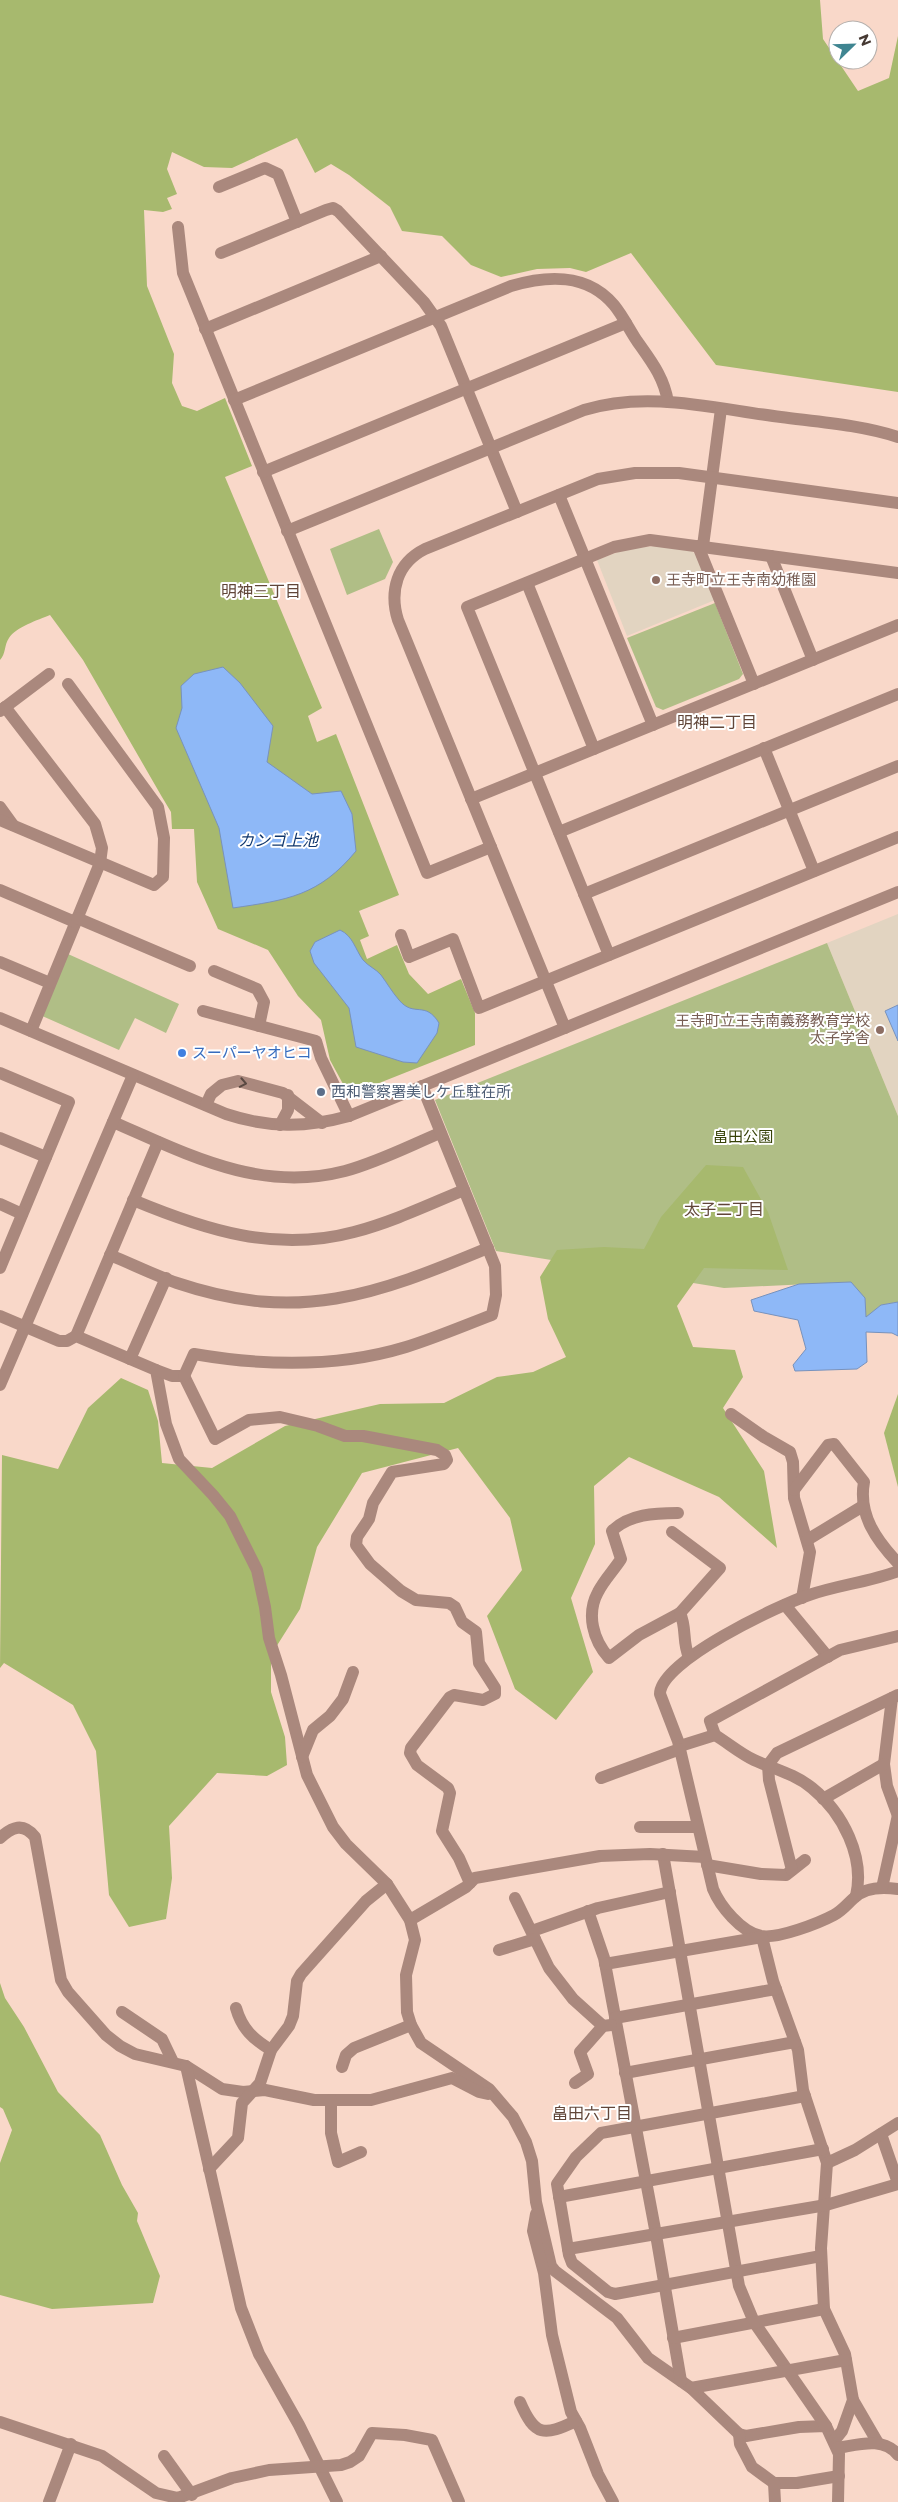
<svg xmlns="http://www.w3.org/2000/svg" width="898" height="2502" font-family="Montserrat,'Noto Sans JP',sans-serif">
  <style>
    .education { fill: #e2d4c1 }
    .green { fill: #b0be86 }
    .forest { fill: #a7b96e }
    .water { fill: #8eb8f7; stroke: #7892bc }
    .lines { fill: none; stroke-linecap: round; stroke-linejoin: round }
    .minor { stroke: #aa887d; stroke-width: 12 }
    .oneway { stroke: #5a4942 }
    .education-dot { fill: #8d6e63; stroke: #fff; stroke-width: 2 }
    .shop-dot { fill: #3f7fe0; stroke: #fff; stroke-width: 2 }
    .service-dot { fill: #5c6f8a; stroke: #fff; stroke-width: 2 }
    .labels { text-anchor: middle; stroke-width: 4; stroke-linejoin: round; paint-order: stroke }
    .education-label { font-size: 15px; fill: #785e54; stroke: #fff; text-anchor: start }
    .shop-label { font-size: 15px; fill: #366cbe; stroke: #fff; text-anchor: start }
    .service-label { font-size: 15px; fill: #4e5e75; stroke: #fff; text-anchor: start }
    .park-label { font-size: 15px; fill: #374208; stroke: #fff }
    .neighbourhood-label { font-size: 16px; fill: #614639; stroke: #fff }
    .water-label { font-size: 16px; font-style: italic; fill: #0f366d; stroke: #fff }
  </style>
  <rect width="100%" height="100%" fill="#f9d8c9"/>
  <!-- education -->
  <g class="education">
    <path d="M655,546L689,549L697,555L715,600L627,636L597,560L626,549Z"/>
    <path d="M898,914V1116L827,943Z"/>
  </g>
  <!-- green -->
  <g class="green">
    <path d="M379,529L393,562L385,579L347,595L330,549Z"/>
    <path d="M715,603L743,674L739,679L663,710L656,707L627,638Z"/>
    <path d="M827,943L898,1116V1302L881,1305L866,1318L851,1282L724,1288L496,1251L435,1100Z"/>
    <path d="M68,954L179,1004L166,1033L135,1018L119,1050L40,1015Z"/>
  </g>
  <!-- forest -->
  <g class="forest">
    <path d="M0,0H820L823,39L858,91L889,78L898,36V392L716,365L631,253L586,272L570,268L537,269L501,277L471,265L442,236L402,231L390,207L349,175L331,164L315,173L297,138L232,168L204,167L172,152L167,169L177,194L167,198L172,209L163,212L144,210L147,286L174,354L172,383L182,406L197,411L225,398L252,466L225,477L322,708L308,716L317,742L336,734L399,895L359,911L369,936L360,940L367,959L397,945L409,974L428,994L461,979L475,1013V1045L349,1095L330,1060L321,1020L298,996L268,950L218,929L197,882L194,829H172L171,812L162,797L83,660L50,615C38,620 16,627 9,638C4,645 6,654 0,660Z"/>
    <path d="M706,1165L743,1167L768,1212L788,1270L704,1268L677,1306L693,1347L735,1350L743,1377L723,1408L764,1471L777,1548L719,1497L629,1457L594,1486L595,1544L571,1598L593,1672L556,1720L515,1689L487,1616L522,1570L510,1518L458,1448L362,1473L317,1547L300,1609L271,1655V1692L285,1737L287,1765L267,1776L217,1773L169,1826L172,1878L166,1919L129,1927L109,1895L96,1751L73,1705L4,1663L0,1668L2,1455L58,1469L88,1408L121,1378L148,1390L158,1421L162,1463L212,1468L285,1426L380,1404L444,1403L497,1377L533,1372L566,1357L548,1319L540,1277L557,1250L604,1247L644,1249L661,1217Z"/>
    <path d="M898,1394V1487L884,1433Z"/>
    <path d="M0,1983L5,1998L24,2027L58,2092L100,2135L122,2185L138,2213L137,2221L160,2276L153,2303L52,2309L0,2295V2163L12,2130L3,2109L0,2107Z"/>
  </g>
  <!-- water -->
  <g class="water">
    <path d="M223,667L240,683L273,726L267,762L312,794L341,791L352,814L356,851C319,896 287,900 233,908L219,828L176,728L182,708L181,686L194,674Z"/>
    <path d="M340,930C353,936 355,949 363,960C368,966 376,969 381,975C387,983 392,992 399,1000C414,1018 425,1000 439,1023L437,1033L417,1063L403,1062L356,1047L349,1008L314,963L310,951L315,942Z"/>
    <path d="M898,1005V1041L885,1011Z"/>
    <path d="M851,1282L865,1298L866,1317L881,1305L898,1302V1336L892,1333L866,1332L867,1362L857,1369L795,1371L793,1365L806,1349L798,1320L754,1311L751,1300L799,1284Z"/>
  </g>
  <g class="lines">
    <!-- minor -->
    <g class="minor">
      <path d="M219,187L265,168L278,174L297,222"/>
      <path d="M178,227L183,273L427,873L491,847"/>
      <path d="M221,253L326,210L333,208L338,211L424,302L441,326L517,512"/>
      <path d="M205,329L381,256"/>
      <path d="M234,400L511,286C548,275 587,273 614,305C623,316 629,329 637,341C651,361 664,377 668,402"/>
      <path d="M263,472L626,323"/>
      <path d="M559,495L653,725"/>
      <path d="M287,531L584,410C648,390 716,409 781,417C820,422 861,425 898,437"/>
      <path d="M698,546L754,684"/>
      <path d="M703,546L721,409"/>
      <path d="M771,556L813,660"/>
      <path d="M527,583L594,749"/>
      <path d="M5,707L95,824L102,848L100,863L31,1031"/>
      <path d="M0,711L49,674"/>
      <path d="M764,748L814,871"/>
      <path d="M471,799L898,625"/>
      <path d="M0,807L13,825"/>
      <path d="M0,820L154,885L163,877L164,838L158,807L68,684"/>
      <path d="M559,832L898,694"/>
      <path d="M0,890L75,922"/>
      <path d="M584,894L898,766"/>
      <path d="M77,918L190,966"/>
      <path d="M401,935L409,957L453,939L479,1008L898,837"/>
      <path d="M609,955L467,607L614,547L650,540L898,573"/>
      <path d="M0,962L50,983"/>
      <path d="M214,971L257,989L264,1002L259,1026"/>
      <path d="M203,1011L316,1041L321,1058L349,1116"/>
      <path d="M0,1018L226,1114C268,1128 306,1128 349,1116L898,892"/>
      <path d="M565,1028L398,620C389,591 397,563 425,549L598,479L635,473H679L898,503"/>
      <path d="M0,1073L69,1102L0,1268"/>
      <path d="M206,1105L211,1094L222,1085L238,1081L283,1093L322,1123"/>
      <path d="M113,1122C189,1155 260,1193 345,1171C378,1162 409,1146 440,1133"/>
      <path d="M280,1125L288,1110V1095"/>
      <path d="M0,1138L46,1157"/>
      <path d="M133,1200C205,1230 276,1253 354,1232C392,1222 428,1205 464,1190"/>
      <path d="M0,1204L22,1214"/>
      <path d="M110,1255C132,1264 154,1275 177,1283C299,1324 375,1295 488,1248"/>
      <path d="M0,1316L59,1341H67L76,1336L156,1370L166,1424L179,1459L213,1495L230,1516L257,1570L265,1607L269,1638L281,1675L307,1775L333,1827L346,1844L387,1884L410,1920L415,1940L406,1975L407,2012L411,2025L421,2043L489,2089L513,2117L526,2142L532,2161L536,2202L551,2266L555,2271L617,2318L648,2358L691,2388L739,2434L746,2436L799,2427L826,2426L839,2454L838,2502"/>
      <path d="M76,1336L158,1142"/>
      <path d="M130,1359L166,1278"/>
      <path d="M156,1370L172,1376H184L215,1439L249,1420L280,1417L318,1426L345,1436H363L437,1450L445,1455L447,1460L444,1464L392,1472L373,1503L369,1519L357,1537L356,1545L370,1564L401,1591L416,1600L449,1603L455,1607L462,1622L476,1632L479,1663L495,1688V1694L483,1700L454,1695L450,1697L411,1748L410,1753L417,1765L448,1788L450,1793L442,1831L459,1858L470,1883"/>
      <path d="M184,1376L194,1354C264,1366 337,1368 406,1347C435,1338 463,1326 492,1315L496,1295L495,1266L422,1086"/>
      <path d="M0,1385L133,1075"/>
      <path d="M731,1414L764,1437L790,1452L793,1462L794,1498L810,1552L802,1598"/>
      <path d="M794,1490L828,1445L834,1444L864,1482C858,1515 877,1541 898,1563"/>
      <path d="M672,1532L720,1568L680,1613L639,1635L609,1658C593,1640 586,1614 598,1592C604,1580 614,1570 621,1559L612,1531C629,1514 655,1513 678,1513"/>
      <path d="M807,1540L863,1506"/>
      <path d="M898,1571C869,1582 838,1585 809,1595C779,1605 660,1661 660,1694L678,1741L713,1889C720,1906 741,1932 761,1936C778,1939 819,1923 834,1915C843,1910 847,1904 854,1898C865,1887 884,1887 898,1889"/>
      <path d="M785,1605L828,1657"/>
      <path d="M680,1613C687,1628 682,1642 689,1657"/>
      <path d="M892,1698L884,1764L887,1786L898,1816"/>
      <path d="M715,1735L710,1721L840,1650L898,1636"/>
      <path d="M680,1746L715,1735C728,1743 741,1754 754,1760C774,1769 795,1774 812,1788C843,1813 865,1857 856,1896"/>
      <path d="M302,1757L313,1730L330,1716L343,1699L353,1672"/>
      <path d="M601,1778L680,1749"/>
      <path d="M823,1799L884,1764"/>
      <path d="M640,1827H698"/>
      <path d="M0,1838C12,1827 23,1822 35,1837L61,1980L68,1992L106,2035L120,2046L135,2054L186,2066L222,2089L243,2092L265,2090L314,2100H371L452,2078L479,2092L488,2094"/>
      <path d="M663,1854L739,2286L754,2322L826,2426"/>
      <path d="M707,1865L761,1874L786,1875L805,1860"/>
      <path d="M792,1870L769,1780L768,1765L777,1753L898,1695"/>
      <path d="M882,1888L898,1815"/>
      <path d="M515,1898L549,1968L573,1999L603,2026"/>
      <path d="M588,1911L604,1958L655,2229L681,2381"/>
      <path d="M410,1920L466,1887L475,1878L600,1856L650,1854L705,1857"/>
      <path d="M532,1931L598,1908L670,1892"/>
      <path d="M499,1950L535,1939"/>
      <path d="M605,1964L762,1937L773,1981L798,2050L803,2090L827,2163L821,2248L824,2309L845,2354L853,2400L842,2431L834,2441"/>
      <path d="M236,2008C242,2029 253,2039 271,2050"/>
      <path d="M122,2012L162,2039L173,2062"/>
      <path d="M615,2018L776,1989"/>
      <path d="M186,2066L241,2308L259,2354L299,2425L337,2502"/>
      <path d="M342,2067L346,2055L354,2048L411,2025"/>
      <path d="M625,2073L795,2042"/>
      <path d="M575,2083L588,2074L580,2052L603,2026L611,2025"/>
      <path d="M805,2096L601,2133L576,2157L557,2184L569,2255L572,2263L608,2292L615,2294L821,2256"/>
      <path d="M331,2100V2133L338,2162L361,2152"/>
      <path d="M881,2134L898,2183"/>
      <path d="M827,2163L855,2150L898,2123"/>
      <path d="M209,2169L238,2138L242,2103L260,2083L271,2050L289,2026L293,2016L297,1981L301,1974L366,1901L387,1884"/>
      <path d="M559,2197L823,2149"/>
      <path d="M536,2214L533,2231L544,2273L552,2335L571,2412L580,2428L598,2474L613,2502"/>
      <path d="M568,2249L826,2205L898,2184"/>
      <path d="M673,2338L824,2309"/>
      <path d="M691,2388L846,2360"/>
      <path d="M853,2400L878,2443"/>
      <path d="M520,2402C535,2437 544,2436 576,2421"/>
      <path d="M0,2422L102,2456L156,2493L178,2498L232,2478L269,2470L341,2465L350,2462L359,2456L372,2433L405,2435L432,2440L459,2502"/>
      <path d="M739,2434L740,2444L752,2467L774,2483H797L839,2476"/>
      <path d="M837,2448C858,2445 883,2436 898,2455"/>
      <path d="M164,2456L192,2495"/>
      <path d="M774,2483L775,2502"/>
      <path d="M49,2502L71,2444"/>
    </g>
  </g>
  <!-- one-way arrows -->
  <defs><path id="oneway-chevron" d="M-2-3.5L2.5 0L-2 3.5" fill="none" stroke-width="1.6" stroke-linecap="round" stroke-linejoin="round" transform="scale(1.25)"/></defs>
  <use class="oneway" href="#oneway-chevron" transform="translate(243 1083) rotate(11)"/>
  <!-- markers -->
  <g class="education-dot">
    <circle cx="656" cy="580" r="5"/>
    <circle cx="880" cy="1030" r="5"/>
  </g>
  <circle class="shop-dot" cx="182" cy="1053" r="5"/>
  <circle class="service-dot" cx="321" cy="1092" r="5"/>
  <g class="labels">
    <!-- education labels -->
    <g class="education-label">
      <text x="666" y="585">王寺町立王寺南幼稚園</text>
      <text x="870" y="1026" text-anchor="end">王寺町立王寺南義務教育学校<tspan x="870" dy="17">太子学舎</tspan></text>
    </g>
    <!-- shop labels -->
    <g class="shop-label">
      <text x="192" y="1058">スーパーヤオヒコ</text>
    </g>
    <!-- service labels -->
    <g class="service-label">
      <text x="331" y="1097">西和警察署美しケ丘駐在所</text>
    </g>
    <!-- park labels -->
    <g class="park-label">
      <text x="743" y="1142">畠田公園</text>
    </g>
    <!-- neighbourhood labels -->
    <g class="neighbourhood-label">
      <text x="261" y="597">明神三丁目</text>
      <text x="717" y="728">明神二丁目</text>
      <text x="724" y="1215">太子二丁目</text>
      <text x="592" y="2119">畠田六丁目</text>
    </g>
    <!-- water labels -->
    <g class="water-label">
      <text x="278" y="846">カンゴ上池</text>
    </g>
  </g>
  <!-- north arrow -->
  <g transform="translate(853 45) rotate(67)"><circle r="24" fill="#ffffff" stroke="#b5b0ad"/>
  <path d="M0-4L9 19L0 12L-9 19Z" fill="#3f8591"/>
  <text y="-8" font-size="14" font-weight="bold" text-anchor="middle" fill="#463933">N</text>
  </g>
</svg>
